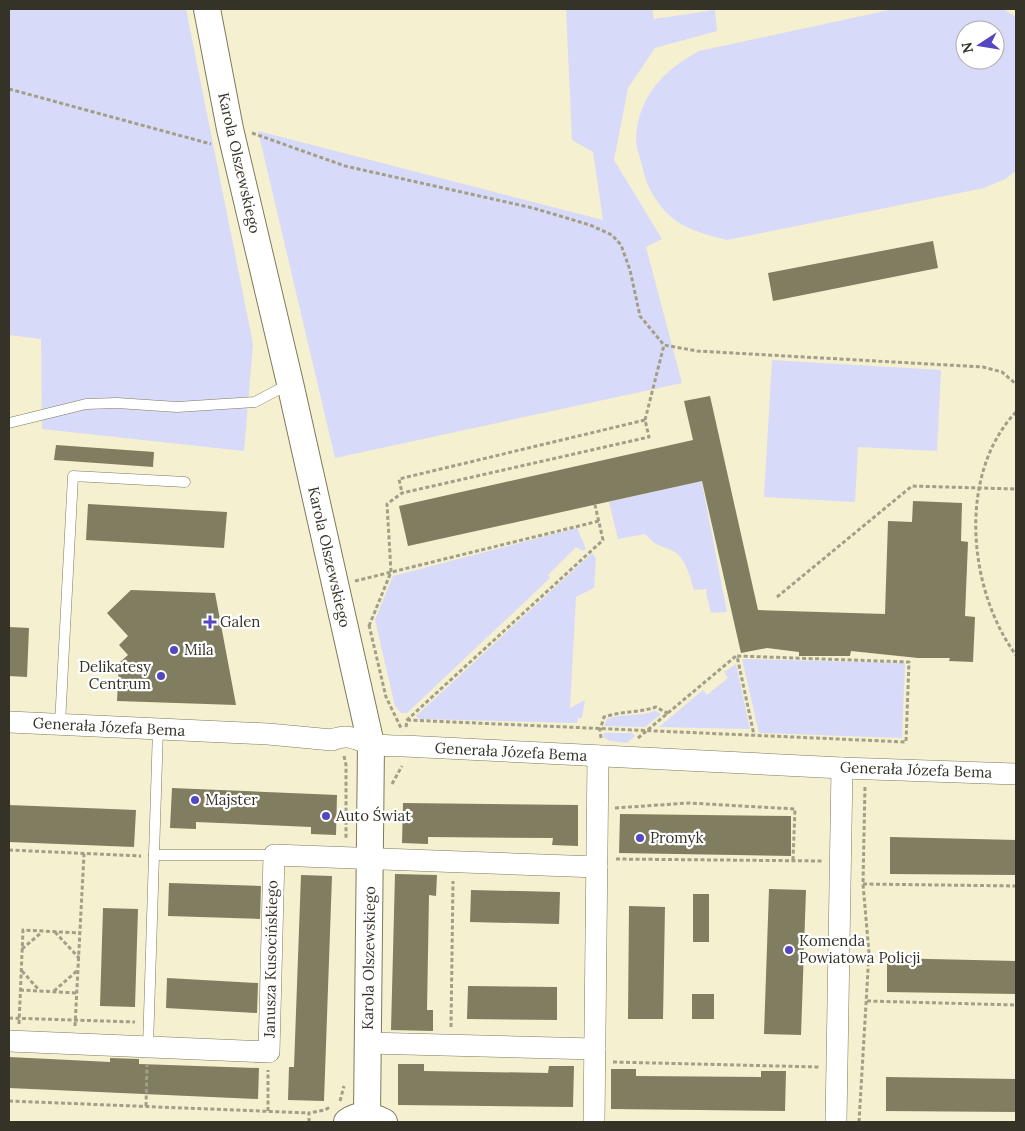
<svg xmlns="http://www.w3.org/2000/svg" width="1025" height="1131" font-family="Lora,serif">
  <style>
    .green { fill: #d8daf9; fill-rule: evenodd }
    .building { fill: #807d60 }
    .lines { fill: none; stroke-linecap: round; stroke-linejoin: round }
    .service-casing { stroke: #7e7a5d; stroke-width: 11 }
    .minor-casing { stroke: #7e7a5d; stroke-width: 22 }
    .tertiary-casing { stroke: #7e7a5d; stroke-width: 28 }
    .path { stroke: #a29f88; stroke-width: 3; stroke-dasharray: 4 2.5; stroke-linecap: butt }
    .service { stroke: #fff; stroke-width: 10 }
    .minor { stroke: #fff; stroke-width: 21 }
    .tertiary { stroke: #fff; stroke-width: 26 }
    .poi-dot { fill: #5447bf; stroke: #fff; stroke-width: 2 }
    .labels { text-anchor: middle; stroke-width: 4.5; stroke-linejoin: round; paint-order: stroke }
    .street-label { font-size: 15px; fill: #353327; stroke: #fff }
    .poi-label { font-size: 15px; fill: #353327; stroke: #fff; text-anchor: start }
  </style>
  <rect width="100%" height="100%" fill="#f4f0d0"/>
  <!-- green -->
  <g class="green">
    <path d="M9,9H186L253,344L244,451L42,429L41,339L9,335Z"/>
    <path d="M566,9H652L654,19L715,10L717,31L655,48L628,88L614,160L662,239L646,247L682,383L335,458L258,131L603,220L593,152L572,140Z"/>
    <path d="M894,9H1003L1016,17V171L1005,179L984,188L727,240C707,235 687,230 671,217C656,204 645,183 642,165C640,157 636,147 636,139C638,96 664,70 699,51ZM965,30H995V60H965Z"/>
    <path d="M772,360L941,370L937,451L858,447L855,502L764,497Z"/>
    <path d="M699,468L727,612L711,613L706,593L707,589L694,590C690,576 685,556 671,550C655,543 659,548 645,534L618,539L609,502L683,485Z"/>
    <path d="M577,528L586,549L583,551L576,547L548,575L550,578L407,713H401L395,706L375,620L393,576Z"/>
    <path d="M592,553L596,558L594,588L576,597L570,708L585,700L582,718H578L577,723L419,719L416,716Z"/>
    <path d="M742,659L905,663L902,738L759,733Z"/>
    <path d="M736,664L750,729L659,727L703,690L707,695L728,678L724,672Z"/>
    <path d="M655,711L661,714L645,727L604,726L607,719C623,713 640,717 655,711Z"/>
    <path d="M604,733H632L635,736L627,743L610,741L603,737Z"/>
  </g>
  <!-- building -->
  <g class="building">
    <path d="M933,241L938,268L773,301L768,273Z"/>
    <path d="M710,396L758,610L885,614L888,521L912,522L913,501L962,503L961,541L968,542L965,616L975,617L973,662L949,661L950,658H918L851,651L850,656H799V652L767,648L741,653L702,481L408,546L399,506L693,440L684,401Z"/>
    <path d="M56,445L154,452L153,467L54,460Z"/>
    <path d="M88,504L227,512L224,548L86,540Z"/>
    <path d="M131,590L215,593L236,705L117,701L119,663L128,655L119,645L128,636L107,613Z"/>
    <path d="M9,627L29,628L27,677L9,676Z"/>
    <path d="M172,788L337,795L336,835L311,834V827L196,822V829L170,828Z"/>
    <path d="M403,803L578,805V846L552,845L553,838L428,837V844L402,843Z"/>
    <path d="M9,805L136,810L134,847L9,842Z"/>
    <path d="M620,814L791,816V856L619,853Z"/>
    <path d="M890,837L1016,840V875L890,874Z"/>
    <path d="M395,874L437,875L436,896L429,895L427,1010H433V1031L391,1030Z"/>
    <path d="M301,875L332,876L324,1101L288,1100L289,1067H294Z"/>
    <path d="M169,883L261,886L260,919L168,916Z"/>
    <path d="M769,889L806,890L801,1035L764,1034Z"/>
    <path d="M471,890L560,892L559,924L470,922Z"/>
    <rect x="693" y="894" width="16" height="48"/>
    <path d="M629,906L665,907L663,1019H628Z"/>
    <path d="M103,908L138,909L135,1007L100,1006Z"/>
    <path d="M887,958L1016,961V994L887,992Z"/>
    <path d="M167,978L258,983L257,1013L166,1008Z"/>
    <path d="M468,986L557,987V1020L467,1019Z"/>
    <rect x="692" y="994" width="22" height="25"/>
    <path d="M9,1057L110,1062V1058L139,1059V1064L259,1068L258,1099L9,1088Z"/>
    <path d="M398,1064H424V1071L548,1073L549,1066H574L573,1107L398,1105Z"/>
    <path d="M611,1069H636V1076L761,1077V1071H786L785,1111L611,1109Z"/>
    <path d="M886,1077L1016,1079V1112L886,1111Z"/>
  </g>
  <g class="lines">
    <defs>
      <g id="service">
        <path d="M9,423L86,404L117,403L177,407L255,402L289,384"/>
        <path d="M60,724L73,476L185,482"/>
        <path d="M158,729L154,855H274"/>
        <path d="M148,1047L154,855"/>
      </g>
      <g id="minor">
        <path d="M9,722L268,734L332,740C349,733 356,740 371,744C382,746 394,746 404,746L842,768L1016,774"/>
        <path d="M9,1041L269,1052L274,855L597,867"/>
        <path d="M368,1043L595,1049"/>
        <path d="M594,1122L598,756"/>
        <path d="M836,1122L842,768"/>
      </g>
      <g id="tertiary">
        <path d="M207,9L230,129L290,383L371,744L367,1115"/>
        <path d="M347,1122C359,1113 371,1115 384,1122"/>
      </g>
    </defs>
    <!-- service casing -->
    <use href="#service" class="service-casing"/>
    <!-- minor casing -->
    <use href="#minor" class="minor-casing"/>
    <!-- tertiary casing -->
    <use href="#tertiary" class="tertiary-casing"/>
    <!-- path -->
    <g class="path">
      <path d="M9,89L211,144"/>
      <path d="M252,133L345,166L533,208L590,225L612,235L621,245L630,270L640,316L664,345L697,351L983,367L1002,372L1016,384"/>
      <path d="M1016,412C957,474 968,590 1016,655"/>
      <path d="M645,420L664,345"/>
      <path d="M355,581L599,521"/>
      <path d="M777,597L912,486L1016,489"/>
      <path d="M369,625L386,697L401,728"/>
      <path d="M369,626L391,572L387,504L402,493L649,437L645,420L399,479L402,493"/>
      <path d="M407,720L906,742L909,662L737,656L754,735"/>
      <path d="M406,727L407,720L603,540L595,505"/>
      <path d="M601,738L600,730L604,717C621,711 639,713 656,707L669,714"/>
      <path d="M638,738L736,656"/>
      <path d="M344,756L346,765V840"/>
      <path d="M392,784L402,766"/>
      <path d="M615,808L689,803L795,809L793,860"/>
      <path d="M9,850L141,856"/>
      <path d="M616,859L822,861"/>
      <path d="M863,884L1016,886"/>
      <path d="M55,932L79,958"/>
      <path d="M22,949L42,932"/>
      <path d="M22,971L39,990"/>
      <path d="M20,990L77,993"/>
      <path d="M54,991L78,970"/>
      <path d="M867,1001L1016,1005"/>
      <path d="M9,1018L135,1022"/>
      <path d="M19,1024L23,930L80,933"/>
      <path d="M75,1026L84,854"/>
      <path d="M451,1027L453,881"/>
      <path d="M613,1062L819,1067"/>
      <path d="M9,1101L309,1113"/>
      <path d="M340,1101L344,1086"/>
      <path d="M146,1106L147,1065"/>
      <path d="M268,1111V1070"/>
      <path d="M309,1122V1113L325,1110L330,1107"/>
      <path d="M859,1122L869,953L863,884L865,786"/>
    </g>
    <!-- service -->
    <use href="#service" class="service"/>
    <!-- minor -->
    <use href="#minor" class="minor"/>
    <!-- tertiary -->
    <use href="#tertiary" class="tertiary"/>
  </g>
  <!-- markers -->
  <g class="poi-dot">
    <path d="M207.5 614.5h5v5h5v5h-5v5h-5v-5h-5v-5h5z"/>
    <circle cx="174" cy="650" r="5"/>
    <circle cx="161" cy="676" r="5"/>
    <circle cx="195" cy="800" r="5"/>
    <circle cx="326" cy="816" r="5"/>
    <circle cx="640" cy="838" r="5"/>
    <circle cx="789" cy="950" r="5"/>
  </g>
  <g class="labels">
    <!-- street labels -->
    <g class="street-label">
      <text transform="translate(239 163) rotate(77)" y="5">Karola Olszewskiego</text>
      <text transform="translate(329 557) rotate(77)" y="5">Karola Olszewskiego</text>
      <text transform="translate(109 727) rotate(3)" y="5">Generała Józefa Bema</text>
      <text transform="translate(511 752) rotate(3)" y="5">Generała Józefa Bema</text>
      <text transform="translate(916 770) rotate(2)" y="5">Generała Józefa Bema</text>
      <text transform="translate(369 958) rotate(-89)" y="5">Karola Olszewskiego</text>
      <text transform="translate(271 959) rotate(-89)" y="5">Janusza Kusocińskiego</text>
    </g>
    <!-- poi labels -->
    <g class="poi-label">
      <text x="220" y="627">Galen</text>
      <text x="184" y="655">Mila</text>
      <text x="151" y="672" text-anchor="end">Delikatesy<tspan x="151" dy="17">Centrum</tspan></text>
      <text x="205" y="805">Majster</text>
      <text x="336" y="821">Auto Świat</text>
      <text x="650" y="843">Promyk</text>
      <text x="799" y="946">Komenda<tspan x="799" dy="17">Powiatowa Policji</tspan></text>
    </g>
  </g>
  <!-- border -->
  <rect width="1025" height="1131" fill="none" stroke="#353327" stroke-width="20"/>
  <!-- north arrow -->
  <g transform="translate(980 45) rotate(258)"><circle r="24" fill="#ffffff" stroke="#aeada9"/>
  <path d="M0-4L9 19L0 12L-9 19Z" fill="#5447bf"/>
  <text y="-8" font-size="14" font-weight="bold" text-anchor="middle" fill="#353327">N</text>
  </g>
</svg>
